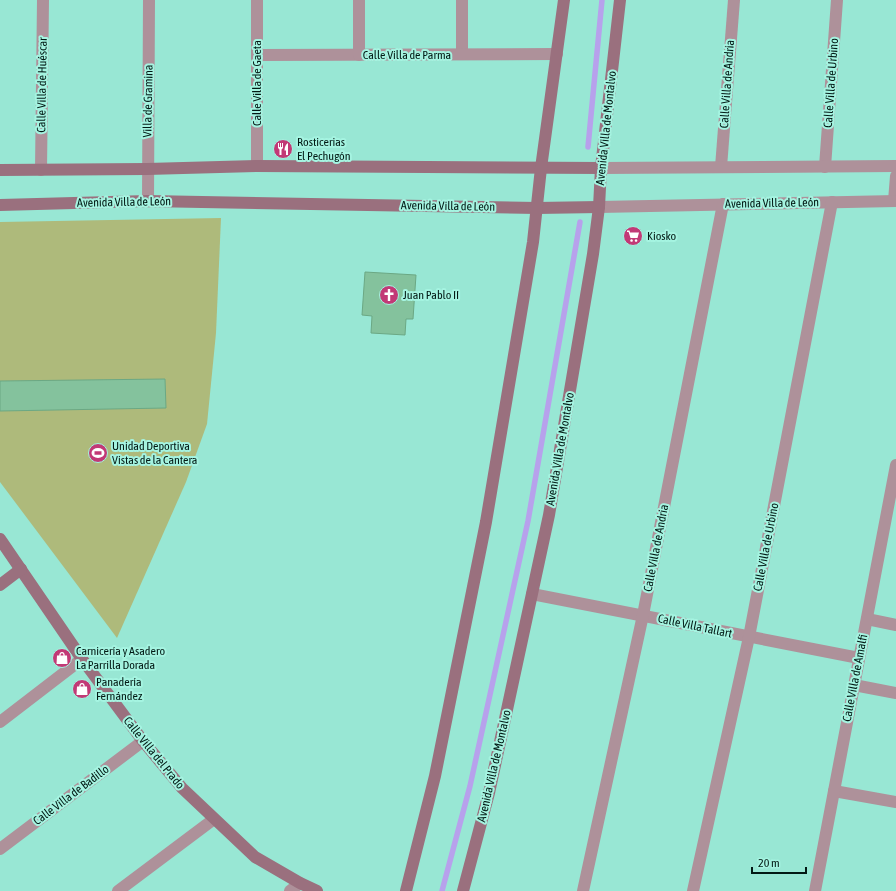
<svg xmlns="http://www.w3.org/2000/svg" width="896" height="891" font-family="'Asap Condensed',sans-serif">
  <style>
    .green { fill: #aeba7b }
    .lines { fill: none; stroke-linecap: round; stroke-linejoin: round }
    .stream { stroke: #b7a1ec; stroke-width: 5.5 }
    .building { fill: #84c29d; stroke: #6ba884 }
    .street { stroke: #ae919a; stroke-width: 12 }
    .secondary { stroke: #9a707e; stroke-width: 12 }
    .labels { text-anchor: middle; stroke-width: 4; stroke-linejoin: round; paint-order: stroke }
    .street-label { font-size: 12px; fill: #021914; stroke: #a5f4e1 }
    .poi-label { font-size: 12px; fill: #021914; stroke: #a5f4e1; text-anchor: start }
  </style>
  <rect width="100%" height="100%" fill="#98e7d4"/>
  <!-- green -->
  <path class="green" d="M221,218L216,333L207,424L186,482L117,638L0,482V222Z"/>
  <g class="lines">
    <!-- stream -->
    <g class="stream">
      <path d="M588,147L602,0"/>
      <path d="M442,891L470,786L528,521L580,222"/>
    </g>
  </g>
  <!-- building -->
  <g class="building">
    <path d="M365,272L416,275L413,319H406L405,335L371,333L372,316L362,315Z"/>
    <path d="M165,379L166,408L0,411V381Z"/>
  </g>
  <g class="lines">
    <!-- street -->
    <g class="street">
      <path d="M462,0V54"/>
      <path d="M258,55L557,54"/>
      <path d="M359,55V0"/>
      <path d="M257,166V0"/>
      <path d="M721,167L734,0"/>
      <path d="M825,167L837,0"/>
      <path d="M601,168L896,166"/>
      <path d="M41,170L43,0"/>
      <path d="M148,201L149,0"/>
      <path d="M894,201L896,176"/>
      <path d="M599,207L896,201"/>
      <path d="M532,594L859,658"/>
      <path d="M867,619L896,625"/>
      <path d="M854,685L896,693"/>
      <path d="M0,722L82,659"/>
      <path d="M834,791L896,802"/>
      <path d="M0,849L143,741"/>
      <path d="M118,891L214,819"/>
      <path d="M290,891L300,883"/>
      <path d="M583,891L643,615L723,204"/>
      <path d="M693,891L749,637L832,202"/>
      <path d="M815,891L896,465"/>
    </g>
    <!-- secondary -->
    <g class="secondary">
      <path d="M0,170L147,169L257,166L601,168"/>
      <path d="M0,205L148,201L537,208L599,207"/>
      <path d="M0,539L82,659L143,741L182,788L255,857L300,883L317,891"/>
      <path d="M0,585L21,569"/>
      <path d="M406,891L435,776L486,522L533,242L541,168L564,0"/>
      <path d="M463,891L489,793L549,515L593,254L599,207L601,168L620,0"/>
    </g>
  </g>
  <!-- icons -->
  <defs>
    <symbol id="restaurant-disc" viewBox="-11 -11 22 22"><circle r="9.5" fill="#c23976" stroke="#a5f4e1"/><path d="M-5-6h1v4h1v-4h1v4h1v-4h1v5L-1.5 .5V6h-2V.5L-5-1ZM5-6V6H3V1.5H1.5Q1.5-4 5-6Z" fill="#fff"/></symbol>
    <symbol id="supermarket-disc" viewBox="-11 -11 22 22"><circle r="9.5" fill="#c23976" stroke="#a5f4e1"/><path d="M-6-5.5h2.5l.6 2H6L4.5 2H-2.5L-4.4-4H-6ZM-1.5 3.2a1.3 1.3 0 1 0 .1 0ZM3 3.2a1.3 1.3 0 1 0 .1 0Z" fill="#fff"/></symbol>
    <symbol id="church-disc" viewBox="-11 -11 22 22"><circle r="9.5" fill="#c23976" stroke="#a5f4e1"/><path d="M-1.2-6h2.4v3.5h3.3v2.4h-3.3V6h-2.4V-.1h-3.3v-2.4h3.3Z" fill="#fff"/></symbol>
    <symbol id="stadium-disc" viewBox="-11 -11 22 22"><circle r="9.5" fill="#c23976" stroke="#a5f4e1"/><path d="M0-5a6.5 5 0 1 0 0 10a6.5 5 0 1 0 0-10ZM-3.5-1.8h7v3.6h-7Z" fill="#fff"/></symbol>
    <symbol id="shop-disc" viewBox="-11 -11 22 22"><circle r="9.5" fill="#c23976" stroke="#a5f4e1"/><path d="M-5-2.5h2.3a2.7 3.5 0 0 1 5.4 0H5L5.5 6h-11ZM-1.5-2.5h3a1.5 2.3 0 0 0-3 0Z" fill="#fff"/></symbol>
  </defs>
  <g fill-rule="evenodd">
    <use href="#restaurant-disc" x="272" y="138" width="22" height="22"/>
    <use href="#supermarket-disc" x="622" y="225" width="22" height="22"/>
    <use href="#church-disc" x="378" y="284" width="22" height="22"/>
    <use href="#stadium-disc" x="87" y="442" width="22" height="22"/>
    <use href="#shop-disc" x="51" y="647" width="22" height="22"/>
    <use href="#shop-disc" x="71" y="678" width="22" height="22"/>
  </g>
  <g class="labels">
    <!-- street labels -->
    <g class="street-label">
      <text x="407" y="59">Calle Villa de Parma</text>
      <text transform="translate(257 83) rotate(-90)" y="4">Calle Villa de Gaeta</text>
      <text transform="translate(831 83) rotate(-86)" y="4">Calle Villa de Urbino</text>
      <text transform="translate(727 84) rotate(-86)" y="4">Calle Villa de Andria</text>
      <text transform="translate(42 85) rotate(-89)" y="4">Calle Villa de Huéscar</text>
      <text transform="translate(148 101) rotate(-89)" y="4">Villa de Gramina</text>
      <text transform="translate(606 128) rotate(-84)" y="4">Avenida Villa de Montalvo</text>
      <text transform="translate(124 202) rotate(-1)" y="4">Avenida Villa de León</text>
      <text transform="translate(772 203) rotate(-1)" y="4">Avenida Villa de León</text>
      <text transform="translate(448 206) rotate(1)" y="4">Avenida Villa de León</text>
      <text transform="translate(560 449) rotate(-80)" y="4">Avenida Villa de Montalvo</text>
      <text transform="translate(766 547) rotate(-79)" y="4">Calle Villa de Urbino</text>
      <text transform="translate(656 548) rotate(-79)" y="4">Calle Villa de Andria</text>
      <text transform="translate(695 626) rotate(12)" y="4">Calle Villa Tallart</text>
      <text transform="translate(855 678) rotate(-79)" y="4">Calle Villa de Amalfi</text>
      <text transform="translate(154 753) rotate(51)" y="4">Calle Villa del Prado</text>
      <text transform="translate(494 766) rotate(-77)" y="4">Avenida Villa de Montalvo</text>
      <text transform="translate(71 795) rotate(-37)" y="4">Calle Villa de Badillo</text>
    </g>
    <!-- poi labels -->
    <g class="poi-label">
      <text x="297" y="146">Rosticerias<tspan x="297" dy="14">El Pechugón</tspan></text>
      <text x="647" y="240">Kiosko</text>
      <text x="403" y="299">Juan Pablo II</text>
      <text x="112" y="450">Unidad Deportiva<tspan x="112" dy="14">Vistas de la Cantera</tspan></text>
      <text x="76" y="655">Carnicería y Asadero<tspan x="76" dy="14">La Parrilla Dorada</tspan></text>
      <text x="96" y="686">Panadería<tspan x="96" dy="14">Fernández</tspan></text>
    </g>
  </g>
  <!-- scale -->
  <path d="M752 867v6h54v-6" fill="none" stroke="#021914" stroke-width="2"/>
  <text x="758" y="867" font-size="12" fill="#021914" stroke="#a5f4e1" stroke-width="3" paint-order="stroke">20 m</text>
</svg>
